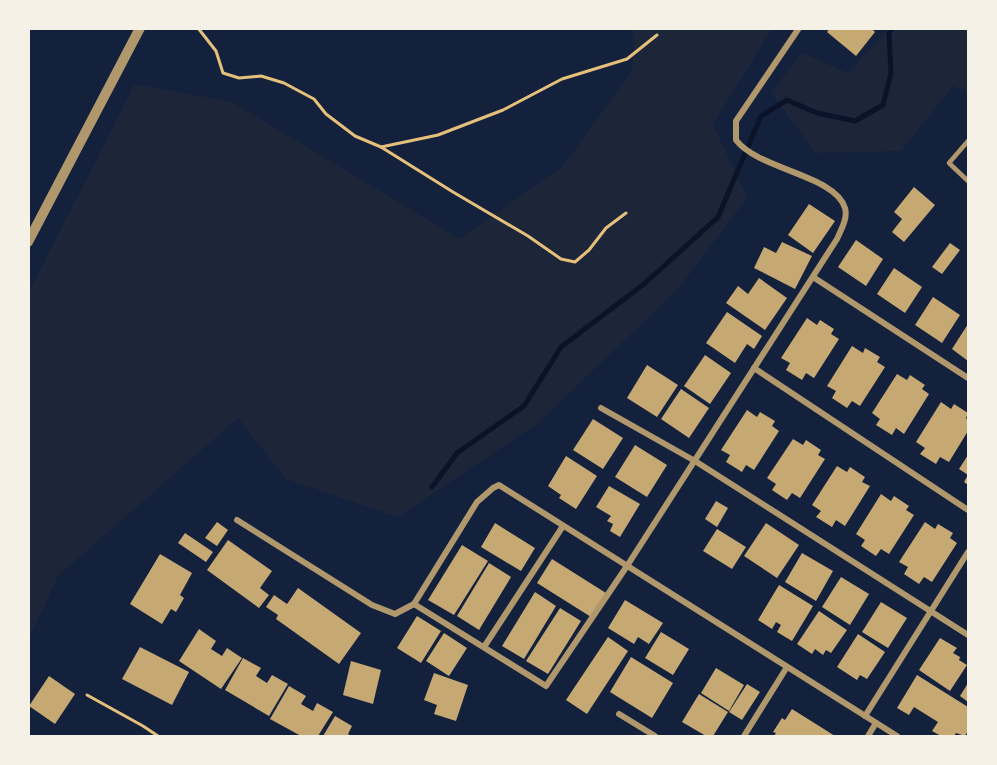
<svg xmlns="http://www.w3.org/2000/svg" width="997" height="765" font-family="'Noto Serif',serif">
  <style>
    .green { fill: #1d2539 }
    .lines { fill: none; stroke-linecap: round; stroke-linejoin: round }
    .stream { stroke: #0b132b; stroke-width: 5 }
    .building { fill: #c6a872 }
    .path { stroke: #e5c07b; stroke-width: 3 }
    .service { stroke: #b1986c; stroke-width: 4.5 }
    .minor { stroke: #b1986c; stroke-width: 6 }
    .tertiary { stroke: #b1986c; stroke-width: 10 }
  </style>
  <rect width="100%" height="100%" fill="#14213d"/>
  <!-- green -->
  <g class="green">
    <path d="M634,29H772L713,124L747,198L678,289L537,424L398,517L286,479L238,418L58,576L29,639V292L135,84L232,102L460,239L563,166L632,71Z"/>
    <path d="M889,29H968V93L953,86L901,151L816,153L771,93L802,53L848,73Z"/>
  </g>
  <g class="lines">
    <!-- stream -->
    <path class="stream" d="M432,487L457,453L524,406L561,347L644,284L718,217L761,116L787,100L817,113L855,121L883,105L891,73L889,33L892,28"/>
  </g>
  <!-- building -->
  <g class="building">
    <path d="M830,28H871L875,32L856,56L827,32Z"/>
    <path d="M914,187L935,205L904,242L892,232L902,219L894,212Z"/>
    <path d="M809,204L835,221L813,253L788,235Z"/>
    <path d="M856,240L883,259L866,286L838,267Z"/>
    <path d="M782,242L812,256L795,289L754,268L764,247L776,253Z"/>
    <path d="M950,243L960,250L942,274L932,267Z"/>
    <path d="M894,268L922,287L905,313L877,294Z"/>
    <path d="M759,278L787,298L765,330L726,303L738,286L748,294Z"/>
    <path d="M933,297L960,315L942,343L915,325Z"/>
    <path d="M727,312L762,336L754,349L747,344L735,363L706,343Z"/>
    <path d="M807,318L817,325L820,320L834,329L831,334L839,339L814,378L806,373L802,380L786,370L790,363L781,358Z"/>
    <path d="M968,324V361L952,349Z"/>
    <path d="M852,346L863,353L865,348L880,357L877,362L885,367L860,406L852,401L847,408L832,398L836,391L827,386Z"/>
    <path d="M705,355L731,373L710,404L684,386Z"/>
    <path d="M647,365L678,385L657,417L627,398Z"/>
    <path d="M897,374L907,380L910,375L925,385L922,389L929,394L904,434L896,428L892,435L876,425L880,419L872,413Z"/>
    <path d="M681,389L709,408L689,438L661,419Z"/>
    <path d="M941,402L951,409L954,404L968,413L966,418L968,420V431L949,462L940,457L936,464L920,454L925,448L916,442Z"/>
    <path d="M747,410L757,417L760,412L775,421L772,426L779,431L754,470L746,465L742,472L726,462L730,455L721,450Z"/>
    <path d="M593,419L623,438L603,469L573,450Z"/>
    <path d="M793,439L803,445L806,440L821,450L818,455L825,459L800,498L792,493L787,500L772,490L776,484L767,478Z"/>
    <path d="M635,445L667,465L647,497L615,477Z"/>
    <path d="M968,455V485L964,482L968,475L959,469Z"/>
    <path d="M566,456L597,476L576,509L559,498L561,495L548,486Z"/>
    <path d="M837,466L847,472L850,467L865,477L862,482L870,486L845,526L836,520L832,527L816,517L821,511L812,505Z"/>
    <path d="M609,486L640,504L620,537L610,531L613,524L607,521L611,516L596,507Z"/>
    <path d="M881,494L891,501L894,496L909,506L906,510L914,515L889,554L881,549L876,556L861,546L865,540L856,534Z"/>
    <path d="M716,501L728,508L717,527L705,519Z"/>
    <path d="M217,522L228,530L217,546L205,538Z"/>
    <path d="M925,522L935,529L938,524L953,533L950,538L957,543L932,582L924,577L919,584L904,574L908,567L899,562Z"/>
    <path d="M495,523L535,548L521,571L481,547Z"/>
    <path d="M766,523L799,545L777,578L744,556Z"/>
    <path d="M717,529L746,547L732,569L703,551Z"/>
    <path d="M185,533L213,552L206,562L178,543Z"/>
    <path d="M228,540L272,571L260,588L269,595L259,608L207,570Z"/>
    <path d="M462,545L488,561L454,615L428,600Z"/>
    <path d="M802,553L833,571L816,601L785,582Z"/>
    <path d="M160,554L192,573L180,595L184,598L176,612L171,609L162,624L130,604Z"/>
    <path d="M552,559L606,593L591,617L537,583Z"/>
    <path d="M489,563L511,577L479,630L457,616Z"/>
    <path d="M841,577L869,594L850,625L822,607Z"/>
    <path d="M779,585L813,606L792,641L777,632L781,625L776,622L772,629L758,620Z"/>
    <path d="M298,588L361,633L339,664L276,619L278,615L266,607L274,595L287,604Z"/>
    <path d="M535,592L556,606L524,659L502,646Z"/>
    <path d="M625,600L663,623L649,644L638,637L634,644L608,628Z"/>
    <path d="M881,602L907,618L888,648L862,632Z"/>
    <path d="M560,608L581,621L548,674L526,661Z"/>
    <path d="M819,611L847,630L831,653L826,650L823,655L815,649L812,654L797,644Z"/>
    <path d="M417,616L441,631L421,663L397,648Z"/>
    <path d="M199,629L216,641L211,649L222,656L227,648L242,658L221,689L179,661Z"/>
    <path d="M661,632L689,649L673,675L645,658Z"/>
    <path d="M444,633L467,648L449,676L426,661Z"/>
    <path d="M858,634L885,652L867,679L860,675L857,680L837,667Z"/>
    <path d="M608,637L628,651L587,714L566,700Z"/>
    <path d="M940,638L957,648L953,653L960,657L959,660L967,665L950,691L919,670Z"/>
    <path d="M140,647L189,672L172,705L122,679Z"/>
    <path d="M631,657L673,683L652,718L610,692Z"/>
    <path d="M243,658L261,668L256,676L267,683L272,675L288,684L269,716L225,690Z"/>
    <path d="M351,661L381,670L373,704L343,695Z"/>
    <path d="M716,668L744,685L729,711L701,693Z"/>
    <path d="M434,673L468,685L456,721L434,714L437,705L424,700Z"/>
    <path d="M917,675L968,707V731L965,736L956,733L954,736H941L932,731L938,722L914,707L909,715L897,708Z"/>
    <path d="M49,676L75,694L55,724L29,706Z"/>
    <path d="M968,683V702L960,696Z"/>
    <path d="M747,684L760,692L742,720L729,712Z"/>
    <path d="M289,686L306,696L301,704L313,711L317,703L333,712L318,736H301L270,719Z"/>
    <path d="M699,694L728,712L713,736H706L682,722Z"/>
    <path d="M792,709L835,736H774L776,733L773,732L782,718L785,720Z"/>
    <path d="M335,716L352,726L348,734L351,736H323Z"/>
  </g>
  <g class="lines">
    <!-- path -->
    <g class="path">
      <path d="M198,28L216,51L223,73L239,78L261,76L284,83L314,99L326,114L355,136L381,147L453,192L528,236L561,259L575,262L589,250L606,228L626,213"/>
      <path d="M381,147L438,135L503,110L562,79L627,59L657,35"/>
      <path d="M87,695L143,726L158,736"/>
    </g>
    <!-- service -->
    <path class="service" d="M968,141L949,163L968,181"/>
    <!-- minor -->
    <g class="minor">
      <path d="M813,277L968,378"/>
      <path d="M754,368L968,510"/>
      <path d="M601,408L695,461L968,635"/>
      <path d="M237,520L372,605L395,614L414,604L546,686L627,566L837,239C841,230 848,218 845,208C835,175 759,170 736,140V121L799,28"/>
      <path d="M414,604L477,502L493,488L499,485L897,736"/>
      <path d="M484,647L563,526"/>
      <path d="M619,714L655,736"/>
      <path d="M865,716L968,552"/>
      <path d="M744,736L787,667"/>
      <path d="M868,736L876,723"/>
    </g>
    <!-- tertiary -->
    <path class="tertiary" d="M28,242L140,28"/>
  </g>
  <!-- border -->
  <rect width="997" height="765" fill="none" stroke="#f6f1e7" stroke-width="60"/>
</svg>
